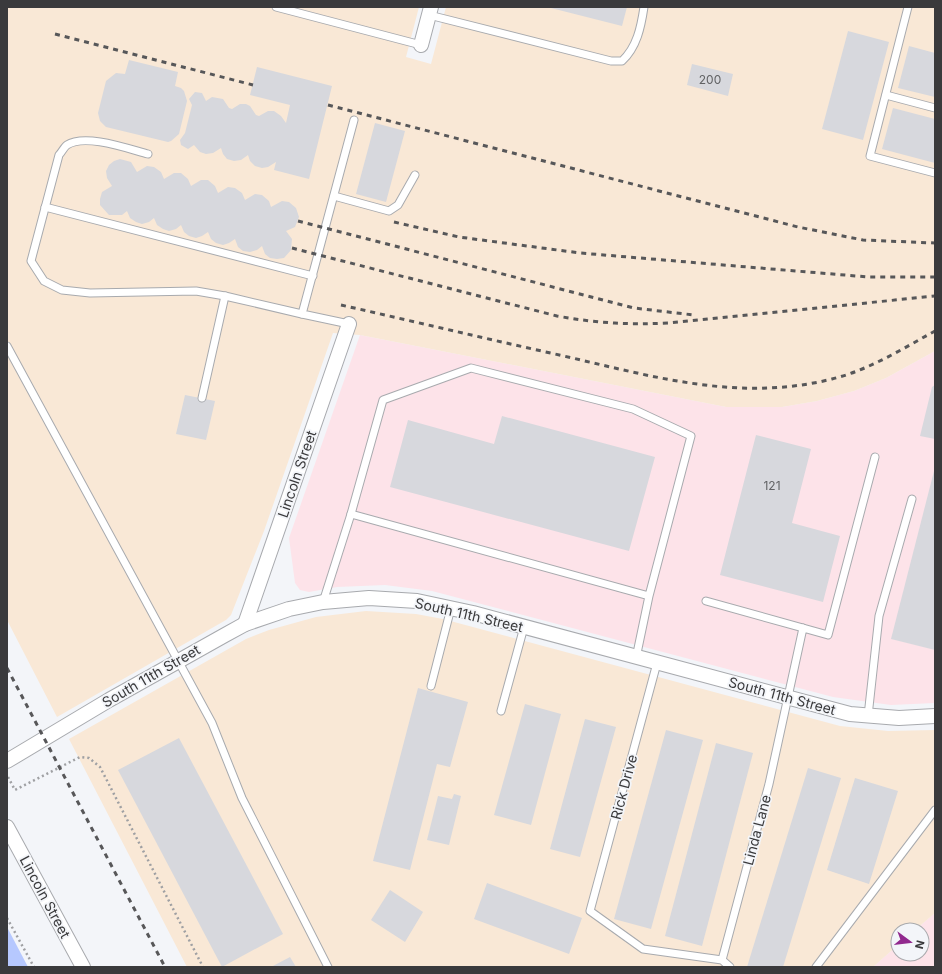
<svg xmlns="http://www.w3.org/2000/svg" width="942" height="974" font-family="Inter,sans-serif">
  <style>
    .commercial { fill: #fde3e9 }
    .industrial { fill: #f9e8d6 }
    .green { fill: #b6c8fe }
    .building { fill: #d7d8dd }
    .lines { fill: none; stroke-linecap: round; stroke-linejoin: round }
    .service-casing { stroke: #a8aaae; stroke-width: 9 }
    .minor-casing { stroke: #a8aaae; stroke-width: 16 }
    .path { stroke: #9fa0a3; stroke-width: 2.5; stroke-dasharray: 2 3; stroke-linecap: butt }
    .service { stroke: #fff; stroke-width: 7 }
    .minor { stroke: #fff; stroke-width: 14 }
    .rail { stroke: #575759; stroke-width: 3; stroke-dasharray: 5 5; stroke-linecap: butt }
    .labels { text-anchor: middle; stroke-width: 3.5; stroke-linejoin: round; paint-order: stroke }
    .number-label { font-size: 12px; fill: #616264 }
    .street-label { font-size: 14px; fill: #3a3a3c; stroke: #f3f5f9 }
  </style>
  <rect width="100%" height="100%" fill="#f3f5f9"/>
  <!-- commercial -->
  <g class="commercial">
    <path d="M360,335L726,407H782L817,401L854,391L886,378L935,351V703L891,705L833,697L432,591L385,585L337,587L309,592L300,590L295,583L289,538Z"/>
    <path d="M935,913V967H873L898,945V954H922V930H915Z"/>
  </g>
  <!-- industrial -->
  <g class="industrial">
    <path d="M7,7H419L406,57L431,64L446,7H935V351L886,378L854,391L817,401L782,407H726L360,335L333,333L264,531L231,615L226,620L57,717L7,620Z"/>
    <path d="M366,611L416,614L443,619L840,726L888,731L935,730V913L915,930H898V945L873,967H187L69,739L246,639L269,630L316,617Z"/>
  </g>
  <!-- green -->
  <path class="green" d="M7,927L28,967H7Z"/>
  <!-- building -->
  <g class="building">
    <path d="M547,7H627L622,26Z"/>
    <path d="M848,31L889,42L863,140L822,129Z"/>
    <path d="M909,46L935,53V97L898,88Z"/>
    <path d="M129,60L178,72L175,86L181,88L184,91L187,101L179,134L171,141L168,142L106,127L100,121L98,113L106,81L116,73L125,74Z"/>
    <path d="M692,64L733,74L728,96L687,85Z"/>
    <path d="M257,67L332,86L309,179L274,170L276,162L268,167L262,168L255,166L250,161L248,155L241,160L234,161L227,159L223,154L221,148L213,153L206,154L200,152L194,145L188,149L181,145L180,140L185,133L192,105L189,99L195,92L202,93L206,101L212,97L223,99L229,108L232,109L240,104H246L250,106L256,115L259,116L268,111H274L281,116L286,123L290,105L250,95Z"/>
    <path d="M893,108L935,119V163L882,149Z"/>
    <path d="M375,123L405,131L386,202L356,194Z"/>
    <path d="M120,159L131,162L137,172L147,166L154,167L161,172L164,179L174,173H181L188,179L191,186L201,180H208L215,186L218,193L228,187L235,188L242,193L245,200L255,194L262,195L269,201L271,207L282,201L289,202L296,208L299,217L295,227L286,231L292,239L291,250L284,258L277,259L270,258L265,254L262,246L257,250L250,252L243,251L238,247L235,239L229,243L223,245L216,243L211,239L208,232L202,236L196,238L189,236L184,232L181,225L176,229L169,231L163,229L157,225L154,218L149,222L142,224L136,222L130,218L127,211L122,215H109L100,205V199L102,192L112,186L107,178L106,171L109,165L114,161Z"/>
    <path d="M935,385V439L920,436L932,387Z"/>
    <path d="M185,395L215,401L206,440L176,434Z"/>
    <path d="M502,416L655,457L629,551L390,487L408,420L494,444Z"/>
    <path d="M756,435L811,449L792,523L840,536L823,602L720,575Z"/>
    <path d="M934,471H935V650L891,639Z"/>
    <path d="M418,688L468,702L450,767L437,764L410,870L373,861Z"/>
    <path d="M525,704L561,714L531,825L494,815Z"/>
    <path d="M585,719L616,727L580,857L550,849Z"/>
    <path d="M666,730L703,740L651,929L614,919Z"/>
    <path d="M179,738L283,934L222,967L118,770Z"/>
    <path d="M716,743L753,753L702,946L665,936Z"/>
    <path d="M808,768L841,778L783,967H747Z"/>
    <path d="M855,778L898,791L869,884L827,870Z"/>
    <path d="M454,794L461,796L449,845L427,840L438,796L452,799Z"/>
    <path d="M487,883L582,918L569,954L474,919Z"/>
    <path d="M390,890L423,912L405,942L371,920Z"/>
    <path d="M290,957L296,967H271Z"/>
  </g>
  <g class="lines">
    <defs>
      <g id="service">
        <path d="M276,7L421,45"/>
        <path d="M908,7L870,156L935,173"/>
        <path d="M429,15L611,61H622C637,47 641,27 644,7"/>
        <path d="M886,95L935,108"/>
        <path d="M148,154C129,149 85,133 67,145C64,147 62,152 59,155L31,261L44,281L62,290L90,293L196,291L225,296L302,314"/>
        <path d="M334,196L389,211L398,205L415,175"/>
        <path d="M45,207L313,276"/>
        <path d="M349,324L302,314L354,120"/>
        <path d="M7,346L212,723L242,798L328,967"/>
        <path d="M202,398L225,296"/>
        <path d="M706,601L803,628"/>
        <path d="M323,602L351,514"/>
        <path d="M636,658L649,596L691,436L633,409L471,368L383,400L351,514L649,596"/>
        <path d="M657,663L590,911L643,949L722,960L730,967"/>
        <path d="M431,686L451,608"/>
        <path d="M501,711L524,627"/>
        <path d="M868,716L879,616L912,499"/>
        <path d="M722,960L769,784L803,628L828,635L875,457"/>
        <path d="M816,967L935,810"/>
      </g>
      <g id="minor">
        <path d="M421,45L431,7"/>
        <path d="M245,624L349,324"/>
        <path d="M7,761L109,700L225,635L245,624L289,609L323,602L369,598L417,601L473,613L850,714L899,718L935,716"/>
        <path d="M7,827L83,967"/>
      </g>
    </defs>
    <!-- service casing -->
    <use href="#service" class="service-casing"/>
    <!-- minor casing -->
    <use href="#minor" class="minor-casing"/>
    <!-- path -->
    <g class="path">
      <path d="M8,777L15,790L80,757L89,758L100,767L203,967"/>
      <path d="M7,918L34,967"/>
    </g>
    <!-- service -->
    <use href="#service" class="service"/>
    <!-- minor -->
    <use href="#minor" class="minor"/>
    <!-- rail -->
    <g class="rail">
      <path d="M55,34L253,85"/>
      <path d="M328,105L798,227L863,240L935,243"/>
      <path d="M298,221L634,308L694,315"/>
      <path d="M394,222L459,237L580,253L868,277H935"/>
      <path d="M292,248L557,316C596,323 629,325 668,323L935,296"/>
      <path d="M341,305C412,321 483,338 555,354C648,375 736,403 832,379C869,370 902,349 935,331"/>
      <path d="M7,668L165,967"/>
    </g>
  </g>
  <g class="labels">
    <!-- number labels -->
    <g class="number-label">
      <text x="710" y="84">200</text>
      <text x="772" y="490">121</text>
    </g>
    <!-- street labels -->
    <g class="street-label">
      <text transform="translate(297 474) rotate(-71)" y="5">Lincoln Street</text>
      <text transform="translate(469 615) rotate(13)" y="5">South 11th Street</text>
      <text transform="translate(151 676) rotate(-30)" y="5">South 11th Street</text>
      <text transform="translate(782 696) rotate(15)" y="5">South 11th Street</text>
      <text transform="translate(624 787) rotate(-75)" y="5">Rick Drive</text>
      <text transform="translate(757 830) rotate(-75)" y="5">Linda Lane</text>
      <text transform="translate(45 897) rotate(62)" y="5">Lincoln Street</text>
    </g>
  </g>
  <!-- border -->
  <rect width="942" height="974" fill="none" stroke="#3a3a3c" stroke-width="16"/>
  <!-- north arrow -->
  <g transform="translate(910 942) rotate(105)"><circle r="19" fill="#f3f5f9" stroke="#a9aaad"/>
  <path d="M0-3L7 15L0 10L-7 15Z" fill="#91298e"/>
  <text y="-6" font-size="11" font-weight="bold" text-anchor="middle" fill="#3a3a3c">N</text>
  </g>
</svg>
